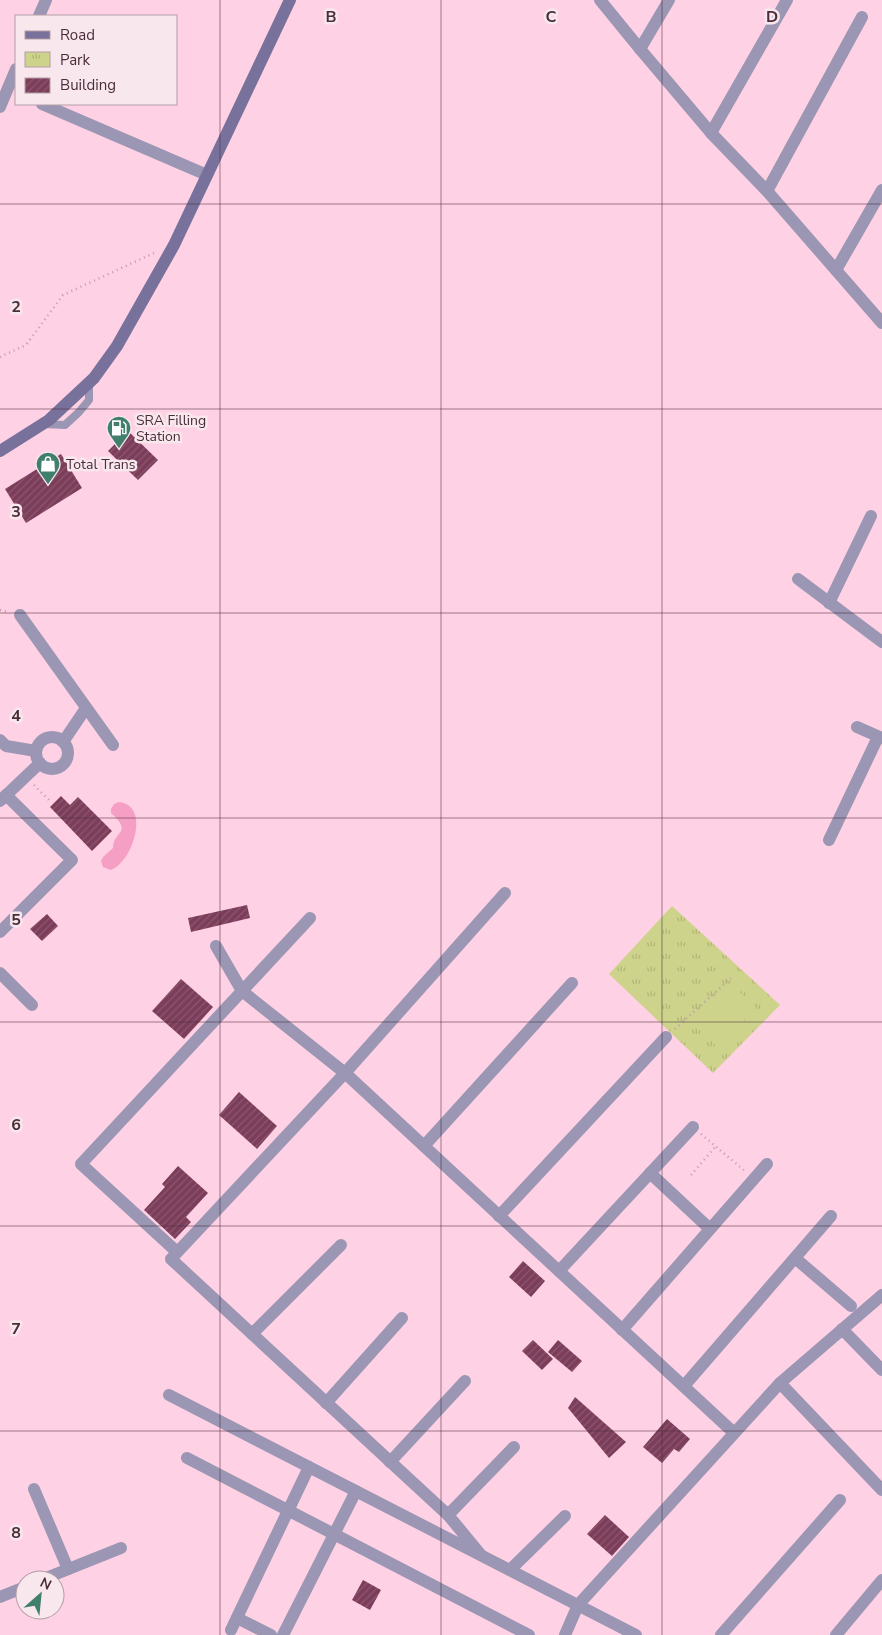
<svg xmlns="http://www.w3.org/2000/svg" width="882" height="1635" font-family="'Nunito Sans',sans-serif">
  <style>
    .park { fill: url(#park-tufts) }
    .pitch { fill: #cdd38a }
    .water { fill: #f69fc5 }
    .building { fill: url(#building-hatch) }
    .lines { fill: none; stroke-linecap: round; stroke-linejoin: round }
    .path { stroke: #c39bac; stroke-width: 2.5; stroke-dasharray: 1 4; stroke-linecap: butt }
    .service { stroke: #9a96b3; stroke-width: 8 }
    .minor { stroke: #9a96b3; stroke-width: 12 }
    .secondary { stroke: #78719b; stroke-width: 12 }
    .grid { fill: none; stroke: #4b2d3a; stroke-width: 1; stroke-opacity: 0.55 }
    .labels { text-anchor: middle; stroke-width: 5; stroke-linejoin: round; paint-order: stroke }
    .poi-label { font-size: 14px; fill: #4b2d3a; stroke: #f8e8ee; text-anchor: start }
    .grid-label { font-size: 16px; text-anchor: middle; font-weight: bold; fill: #4b2d3a; stroke: #f8e8ee; stroke-width: 5; stroke-linejoin: round; paint-order: stroke }
  </style>
  <defs>
    <pattern id="park-tufts" width="24" height="20" patternUnits="userSpaceOnUse" patternTransform="scale(1.25)"><rect width="24" height="20" fill="#cdd38a"/><path d="M3 7l-1-3M5 7V3M7 7l1-3M15 17l-1-3M17 17v-4M19 17l1-3" fill="none" stroke="#b2b578"/></pattern>
    <pattern id="building-hatch" width="6" height="6" patternUnits="userSpaceOnUse" patternTransform="scale(1.25)"><rect width="6" height="6" fill="#7c3d5a"/><path d="M-1 1l2-2M0 6l6-6M5 7l2-2" fill="none" stroke="#8b576f"/></pattern>
  </defs>
  <rect width="100%" height="100%" fill="#ffd1e4"/>
  <!-- park -->
  <path class="park" d="M672,906L780,1005L713,1073L609,974Z"/>
  <!-- pitch -->
  <path class="pitch" d="M733,986L756,1007L719,1048L696,1027Z"/>
  <!-- water -->
  <path class="water" d="M119,802C151,805 133,862 111,870L103,867L101,861L103,857L113,848C113,830 134,834 111,813V809L114,804Z"/>
  <!-- building -->
  <g class="building">
    <path d="M128,431L158,460L138,480L108,451Z"/>
    <path d="M61,454L82,488L26,523L5,489Z"/>
    <path d="M61,796L70,805L78,797L112,831L92,851L50,807Z"/>
    <path d="M247,905L250,918L191,932L188,918Z"/>
    <path d="M47,914L58,926L42,941L30,929Z"/>
    <path d="M181,979L213,1007L184,1039L152,1011Z"/>
    <path d="M239,1092L277,1126L257,1149L219,1115Z"/>
    <path d="M178,1166L208,1193L186,1217L191,1222L175,1239L144,1210L165,1187L162,1184Z"/>
    <path d="M523,1261L545,1281L531,1297L509,1277Z"/>
    <path d="M533,1340L553,1359L542,1370L522,1351Z"/>
    <path d="M558,1340L582,1361L572,1372L548,1352Z"/>
    <path d="M575,1397L626,1442L609,1458L568,1408Z"/>
    <path d="M667,1419L690,1439L679,1452L674,1449L662,1463L643,1447Z"/>
    <path d="M605,1515L629,1537L612,1556L587,1534Z"/>
    <path d="M363,1580L381,1590L370,1610L352,1600Z"/>
  </g>
  <g class="lines">
    <!-- path -->
    <g class="path">
      <path d="M0,357L26,345L63,295L154,253"/>
      <path d="M0,610L8,612"/>
      <path d="M34,785L49,800"/>
      <path d="M675,1029L731,978"/>
      <path d="M701,1134L745,1171"/>
      <path d="M691,1175L716,1146"/>
    </g>
    <!-- service -->
    <path class="service" d="M43,424L65,425L79,412L89,400V383"/>
    <!-- minor -->
    <g class="minor">
      <path d="M600,0L640,49L711,133L767,191L882,323"/>
      <path d="M39,16L46,0"/>
      <path d="M640,49L669,0"/>
      <path d="M42,104L207,175"/>
      <path d="M0,107L16,69"/>
      <path d="M711,133L787,0"/>
      <path d="M767,191L862,17"/>
      <path d="M836,270L882,190"/>
      <path d="M798,579L882,642"/>
      <path d="M829,603L871,516"/>
      <path d="M20,615L113,745"/>
      <path d="M857,727L882,738"/>
      <circle cx="52" cy="753" r="16"/>
      <path d="M0,740L6,746L36,751"/>
      <path d="M63,742L86,708"/>
      <path d="M0,801L40,763"/>
      <path d="M829,840L878,737"/>
      <path d="M0,932L72,860L6,795"/>
      <path d="M216,946L242,991L345,1073L733,1432"/>
      <path d="M0,973L32,1005"/>
      <path d="M424,1146L572,983"/>
      <path d="M650,1173L710,1229"/>
      <path d="M499,1216L666,1037"/>
      <path d="M177,1252L81,1164L310,918"/>
      <path d="M795,1258L851,1306"/>
      <path d="M559,1271L693,1127"/>
      <path d="M842,1329L882,1370"/>
      <path d="M622,1330L767,1164"/>
      <path d="M252,1334L341,1245"/>
      <path d="M780,1383L882,1490"/>
      <path d="M684,1386L831,1216"/>
      <path d="M169,1395L636,1635"/>
      <path d="M326,1403L402,1318"/>
      <path d="M187,1458L529,1635"/>
      <path d="M390,1462L465,1381"/>
      <path d="M34,1489L68,1569"/>
      <path d="M448,1515L514,1447"/>
      <path d="M481,1555L448,1515L171,1259L345,1073L505,893"/>
      <path d="M510,1570L565,1516"/>
      <path d="M41,1580L121,1548"/>
      <path d="M0,1597L25,1587"/>
      <path d="M237,1618L271,1635"/>
      <path d="M231,1630L309,1467"/>
      <path d="M283,1635L356,1491"/>
      <path d="M565,1635L578,1605L780,1383L882,1295"/>
      <path d="M721,1635L840,1500"/>
      <path d="M836,1635L882,1580"/>
    </g>
    <!-- secondary -->
    <path class="secondary" d="M0,451L49,420L94,378L117,346L174,245L290,0"/>
  </g>
  <!-- grid -->
  <path class="grid" d="M220,0V1635M441,0V1635M662,0V1635M0,204H882M0,409H882M0,613H882M0,818H882M0,1022H882M0,1226H882M0,1431H882"/>
  <!-- icons -->
  <defs>
    <symbol id="fuel-pin" viewBox="-11 -11 22 30"><path d="M0 17L-7.5 6A9.5 9.5 0 1 1 7.5 6Z" fill="#417f6d" stroke="#f8e8ee"/><path d="M-5.5-6h7V0h2V4h1.3V-2.5L3-4.5l.8-.8L6-3V5H2.5V1h-1V6h-7ZM-4.2-4.7v3.2H.2V-4.7Z" fill="#fff"/></symbol>
    <symbol id="shop-pin" viewBox="-11 -11 22 30"><path d="M0 17L-7.5 6A9.5 9.5 0 1 1 7.5 6Z" fill="#417f6d" stroke="#f8e8ee"/><path d="M-5-2.5h2.3a2.7 3.5 0 0 1 5.4 0H5L5.5 6h-11ZM-1.5-2.5h3a1.5 2.3 0 0 0-3 0Z" fill="#fff"/></symbol>
  </defs>
  <g fill-rule="evenodd">
    <use href="#fuel-pin" x="105" y="414" width="28" height="38"/>
    <use href="#shop-pin" x="34" y="450" width="28" height="38"/>
  </g>
  <g class="labels">
    <!-- poi labels -->
    <g class="poi-label">
      <text x="136" y="425">SRA Filling<tspan x="136" dy="16">Station</tspan></text>
      <text x="66" y="469">Total Trans</text>
    </g>
  </g>
  <g class="grid-label">
    <text x="331" y="22">B</text>
    <text x="551" y="22">C</text>
    <text x="772" y="22">D</text>
    <text x="16" y="312">2</text>
    <text x="16" y="517">3</text>
    <text x="16" y="721">4</text>
    <text x="16" y="925">5</text>
    <text x="16" y="1130">6</text>
    <text x="16" y="1334">7</text>
    <text x="16" y="1538">8</text>
  </g>
  <!-- legend -->
  <rect x="15" y="15" width="162" height="90" fill="#f8e8ee" stroke="#b39da6"/>
  <rect x="25" y="31" width="25" height="8" fill="#78719b" stroke="#b39da6"/>
  <text x="60" y="40" font-size="15" fill="#4b2d3a">Road</text>
  <rect x="25" y="52" width="25" height="15" fill="url(#park-tufts)" stroke="#b39da6"/>
  <text x="60" y="65" font-size="15" fill="#4b2d3a">Park</text>
  <rect x="25" y="78" width="25" height="15" fill="url(#building-hatch)" stroke="#b39da6"/>
  <text x="60" y="90" font-size="15" fill="#4b2d3a">Building</text>
  <!-- north arrow -->
  <g transform="translate(40 1595) rotate(27)"><circle r="24" fill="#f8e8ee" stroke="#b39da6"/>
  <path d="M0-4L9 19L0 12L-9 19Z" fill="#417f6d"/>
  <text y="-8" font-size="14" font-weight="bold" text-anchor="middle" fill="#4b2d3a">N</text>
  </g>
</svg>
